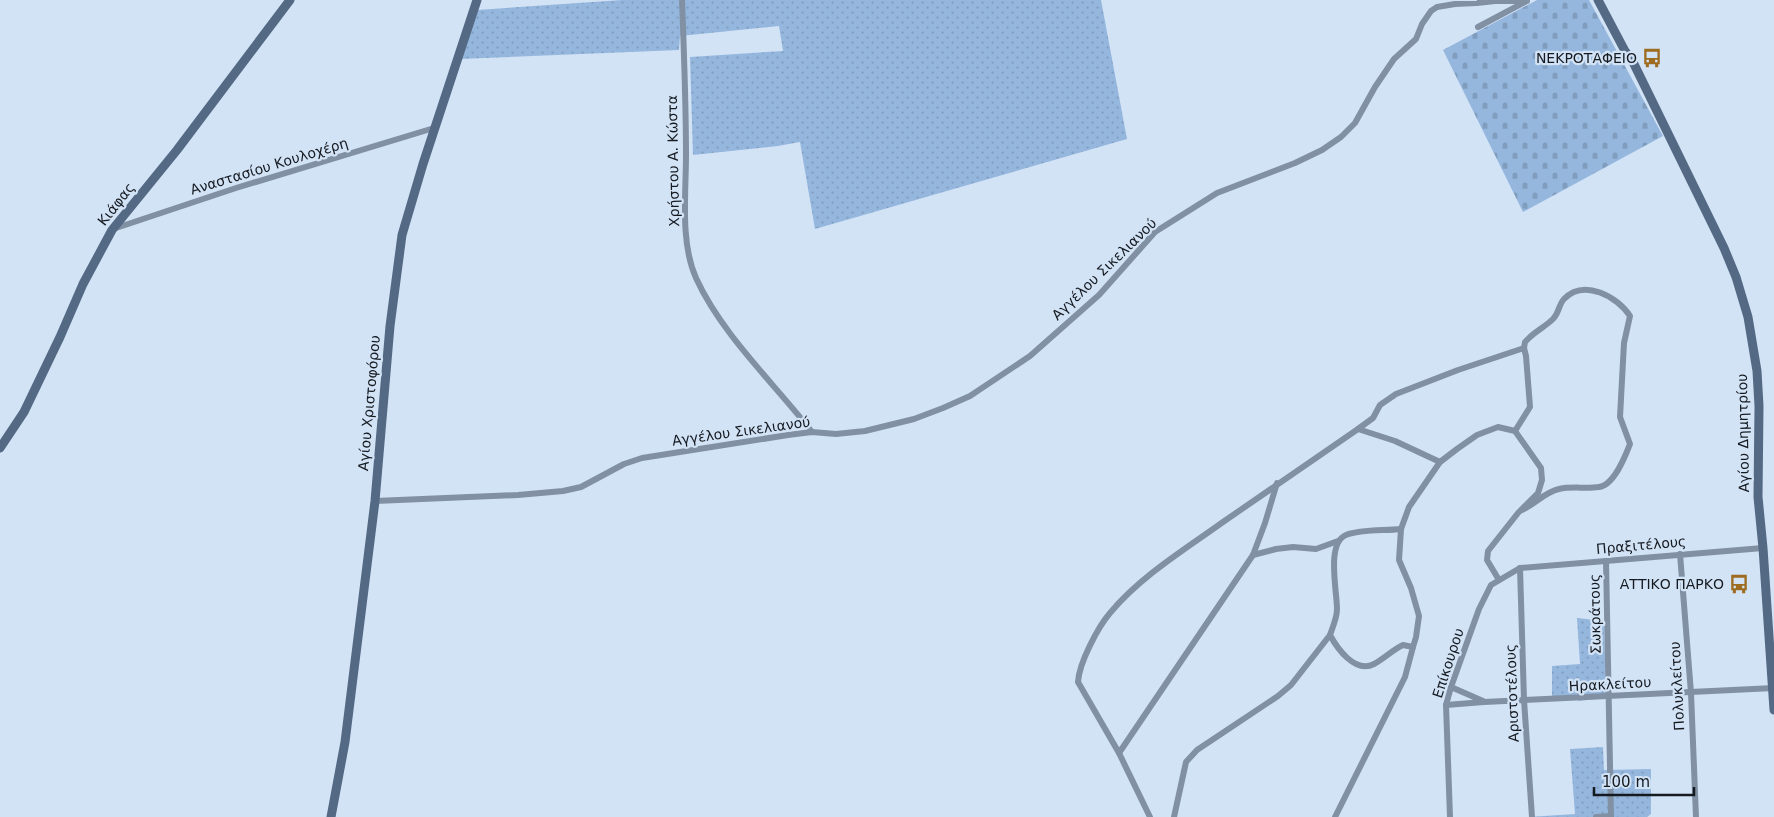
<svg xmlns="http://www.w3.org/2000/svg" width="1774" height="817" font-family="'DejaVu Sans',sans-serif">
  <style>
    .grass { fill: url(#grass-dots) }
    .cemetery { fill: url(#cemetery-stones) }
    .lines { fill: none; stroke-linecap: round; stroke-linejoin: round }
    .street { stroke: #8191a3; stroke-width: 6 }
    .secondary { stroke: #546a84; stroke-width: 9 }
    .labels { text-anchor: middle; stroke-width: 4.5; stroke-linejoin: round; paint-order: stroke }
    .poi-label { font-size: 14px; fill: #151a21; stroke: #d3e3f6; text-anchor: end }
    .street-label { font-size: 14px; fill: #151a21; stroke: #d3e3f6 }
  </style>
  <defs>
    <pattern id="grass-dots" width="8" height="8" patternUnits="userSpaceOnUse" patternTransform="scale(1.25)"><rect width="8" height="8" fill="#95b7de"/><path d="M2 2h.1M6 6h.1" fill="none" stroke="#809dbe" stroke-width="1.8" stroke-linecap="round"/></pattern>
    <pattern id="cemetery-stones" width="16" height="16" patternUnits="userSpaceOnUse" patternTransform="scale(1.25)"><rect width="16" height="16" fill="#95b7de"/><path d="M2 7V4a2 2 0 0 1 4 0v3zM10 15v-3a2 2 0 0 1 4 0v3z" fill="#809dbe"/></pattern>
  </defs>
  <rect width="100%" height="100%" fill="#d3e3f6"/>
  <!-- grass -->
  <g class="grass">
    <path d="M622,0H1101L1127,139L815,229L800,142L778,146L693,155L690,57L783,51L779,26L680,36L679,50L460,59L477,10Z"/>
    <path d="M1577,618L1604,621L1606,698L1578,701V695L1552,697V666L1580,664Z"/>
    <path d="M1603,747L1604,770L1651,769V814L1647,817H1528L1575,814L1570,749Z"/>
  </g>
  <!-- cemetery -->
  <path class="cemetery" d="M1537,0H1589L1663,136L1523,212L1443,50Z"/>
  <g class="lines">
    <!-- street -->
    <g class="street">
      <path d="M682,0C684,52 686,103 686,155C686,194 680,242 696,278C722,335 774,383 812,432"/>
      <path d="M1478,27L1525,2"/>
      <path d="M113,229L236,188L434,128"/>
      <path d="M1440,462L1395,441L1358,429L1373,418L1380,405L1396,394L1458,370L1524,348L1526,356L1530,407L1515,431"/>
      <path d="M375,501L518,495L563,491L581,487L624,464L642,458L788,435L812,432L836,434L865,431L914,419L943,408L970,396L1030,356L1099,295L1155,232L1217,193L1295,163L1322,150L1341,137L1355,123L1375,87L1394,59L1416,39L1422,24L1431,11L1437,7L1455,4L1477,3L1495,1H1527"/>
      <path d="M1522,510C1535,504 1545,492 1559,489C1572,486 1586,489 1599,487C1614,485 1625,457 1630,444L1620,417L1624,343L1630,316C1618,297 1584,278 1564,299C1559,304 1559,313 1553,319C1546,326 1536,331 1529,338L1525,342L1524,348"/>
      <path d="M1680,554L1691,693L1696,817"/>
      <path d="M1253,555L1276,549L1293,547L1316,549L1338,541"/>
      <path d="M1606,561L1611,817"/>
      <path d="M1520,568L1524,700L1532,817"/>
      <path d="M1413,647L1416,637L1419,616L1411,588L1399,560L1401,529L1409,507L1440,462L1457,449L1477,435L1498,427L1515,431L1541,468L1542,480L1538,493L1518,513L1488,551L1487,560L1499,580"/>
      <path d="M1451,687L1483,701"/>
      <path d="M1446,705L1484,702L1774,688"/>
      <path d="M1119,753L1253,555L1265,523L1277,483"/>
      <path d="M1150,817L1119,753L1078,682C1079,663 1098,627 1110,613C1141,576 1184,550 1223,522C1268,491 1313,460 1358,429"/>
      <path d="M1174,817L1186,762L1197,750L1278,696L1291,685L1330,635"/>
      <path d="M1335,817L1405,677L1413,647L1403,645C1392,650 1384,659 1374,664C1355,674 1337,648 1330,635C1333,626 1337,618 1337,609C1337,591 1326,543 1346,535C1362,529 1384,531 1401,529"/>
      <path d="M1450,817L1446,705L1451,687L1479,609L1491,585L1520,568L1763,548"/>
      <path d="M1596,817L1611,816"/>
    </g>
    <!-- secondary -->
    <g class="secondary">
      <path d="M1598,0L1625,51L1632,60L1724,248L1736,277L1748,317L1757,371L1759,406L1758,497L1763,548L1774,710"/>
      <path d="M0,448L24,412L60,337L83,284L112,230L177,150L290,0"/>
      <path d="M331,817L345,742L375,501L390,326L402,235L423,164L477,0"/>
    </g>
  </g>
  <!-- icons -->
  <defs>
    <symbol id="bus-bare" viewBox="-9 -9 18 18"><path d="M-5-6H5V4H4V6H2V4H-2V6H-4V4H-5ZM-3.5-4V0h7V-4ZM-3.5 1.2v1.5H-2V1.2ZM2 1.2v1.5H3.5V1.2Z" fill="#9e6c21" stroke="#d3e3f6" stroke-width="2.5" paint-order="stroke"/></symbol>
  </defs>
  <g fill-rule="evenodd">
    <use href="#bus-bare" x="1638" y="44" width="28" height="28"/>
    <use href="#bus-bare" x="1725" y="570" width="28" height="28"/>
  </g>
  <g class="labels">
    <!-- poi labels -->
    <g class="poi-label">
      <text x="1637" y="63">ΝΕΚΡΟΤΑΦΕΙΟ</text>
      <text x="1724" y="589">ΑΤΤΙΚΟ ΠΑΡΚΟ</text>
    </g>
    <!-- street labels -->
    <g class="street-label">
      <text transform="translate(673 161) rotate(-91)" y="5">Χρήστου Α. Κώστα</text>
      <text transform="translate(269 166) rotate(-17)" y="5">Αναστασίου Κουλοχέρη</text>
      <text transform="translate(116 204) rotate(-52)" y="5">Κιάφας</text>
      <text transform="translate(1104 269) rotate(-44)" y="5">Αγγέλου Σικελιανού</text>
      <text transform="translate(369 403) rotate(-85)" y="5">Αγίου Χριστοφόρου</text>
      <text transform="translate(741 431) rotate(-8)" y="5">Αγγέλου Σικελιανού</text>
      <text transform="translate(1743 433) rotate(-91)" y="5">Αγίου Δημητρίου</text>
      <text transform="translate(1641 545) rotate(-5)" y="5">Πραξιτέλους</text>
      <text transform="translate(1595 614) rotate(-91)" y="5">Σωκράτους</text>
      <text transform="translate(1448 663) rotate(-72)" y="5">Επίκουρου</text>
      <text transform="translate(1610 684) rotate(-3)" y="5">Ηρακλείτου</text>
      <text transform="translate(1677 686) rotate(-93)" y="5">Πολυκλείτου</text>
      <text transform="translate(1512 693) rotate(-92)" y="5">Αριστοτέλους</text>
    </g>
  </g>
  <!-- scale -->
  <path d="M1594 787v8h100v-8" fill="none" stroke="#151a21" stroke-width="2.5"/>
  <text x="1602" y="787" font-size="15" fill="#151a21" stroke="#d3e3f6" stroke-width="4" paint-order="stroke">100 m</text>
</svg>
